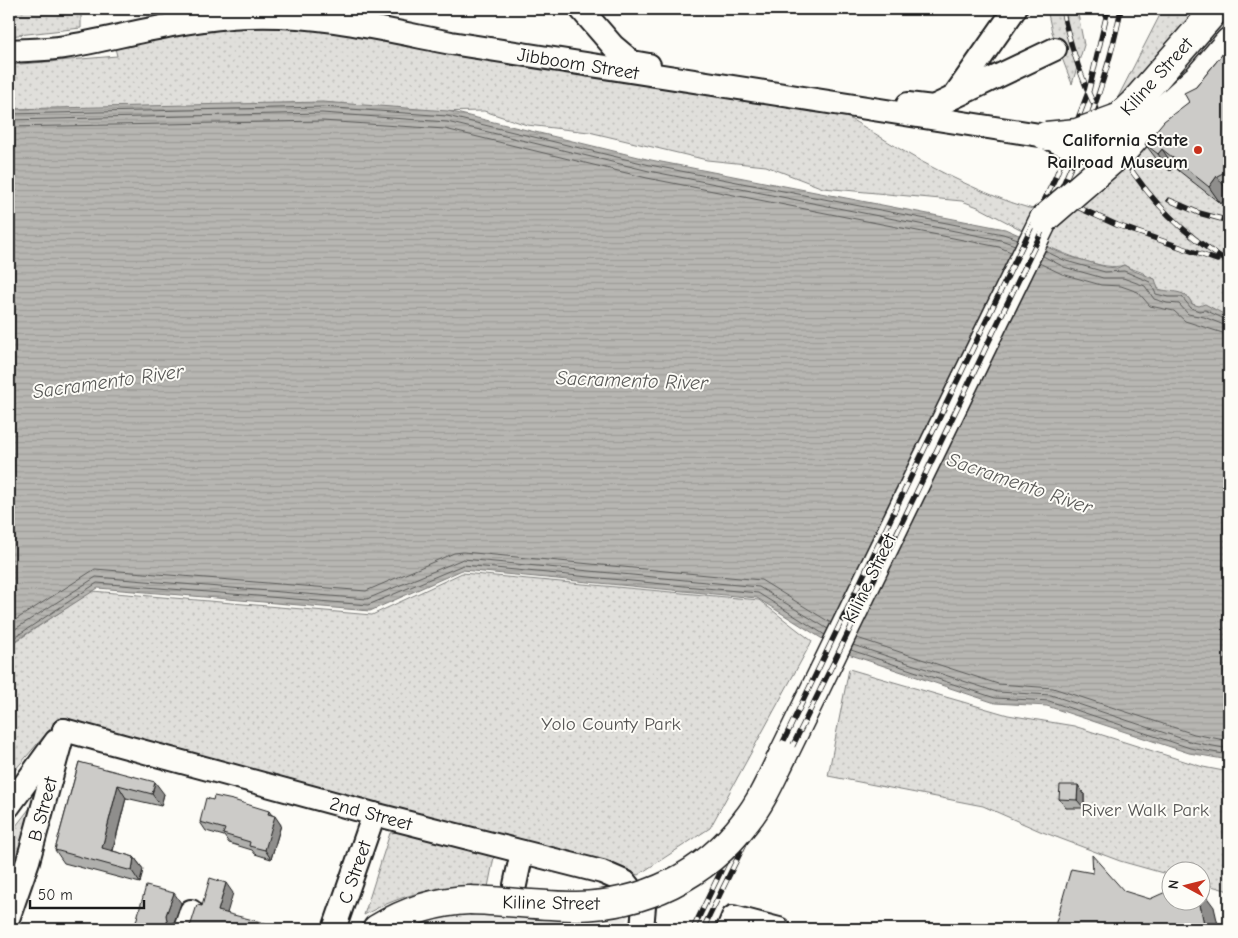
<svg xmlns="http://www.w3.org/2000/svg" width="1238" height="938" font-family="'Comic Neue',sans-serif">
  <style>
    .built { fill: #eeede9 }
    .grass { fill: url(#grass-dots); stroke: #7e7e7c }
    .water { fill: url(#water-rules); stroke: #797876 }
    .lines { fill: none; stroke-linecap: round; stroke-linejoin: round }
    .shore { stroke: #5a5a58; stroke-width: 1 }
    .minor-casing { stroke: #1c1c1c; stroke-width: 26 }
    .major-casing { stroke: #1c1c1c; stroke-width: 31 }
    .minor { stroke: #fdfcf7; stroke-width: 22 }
    .major { stroke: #fdfcf7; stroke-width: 28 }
    .rail-casing { stroke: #1c1c1c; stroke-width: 5.5 }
    .rail { stroke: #fdfcf7; stroke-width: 4; stroke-dasharray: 11; stroke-linecap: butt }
    .minor-bridge-casing { stroke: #1c1c1c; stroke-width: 26; stroke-linecap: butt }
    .major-bridge-casing { stroke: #1c1c1c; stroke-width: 31; stroke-linecap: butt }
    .minor-bridge { stroke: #fdfcf7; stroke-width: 22 }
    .major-bridge { stroke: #fdfcf7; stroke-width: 28 }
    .wall { fill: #afafac; stroke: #1c1c1c }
    .shaded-wall { fill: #8f8e8c; stroke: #1c1c1c }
    .building { fill: #cccbc8; stroke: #1c1c1c }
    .poi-dot { fill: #c8321e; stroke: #fdfcf7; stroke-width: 2 }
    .labels { text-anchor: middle; stroke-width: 4; stroke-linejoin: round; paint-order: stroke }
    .street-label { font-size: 19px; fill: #1c1c1c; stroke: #fdfcf7 }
    .poi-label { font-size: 19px; font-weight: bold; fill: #1c1c1c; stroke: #fdfcf7; text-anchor: end }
    .park-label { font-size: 19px; fill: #575655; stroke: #fdfcf7 }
    .water-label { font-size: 20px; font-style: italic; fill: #5a5a58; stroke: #fdfcf7 }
  </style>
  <defs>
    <pattern id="grass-dots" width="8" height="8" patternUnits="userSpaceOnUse" patternTransform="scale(1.25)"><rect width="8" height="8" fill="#e0dfdb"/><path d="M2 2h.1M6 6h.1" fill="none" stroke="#c0bfbb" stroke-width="1.8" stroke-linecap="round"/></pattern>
    <pattern id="water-rules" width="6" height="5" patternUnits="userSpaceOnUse" patternTransform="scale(1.25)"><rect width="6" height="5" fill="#b7b6b2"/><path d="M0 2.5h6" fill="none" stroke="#9d9c98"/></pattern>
  </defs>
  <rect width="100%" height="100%" fill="#fdfcf7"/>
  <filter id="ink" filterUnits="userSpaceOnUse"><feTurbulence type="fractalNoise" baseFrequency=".02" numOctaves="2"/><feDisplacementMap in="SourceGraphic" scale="10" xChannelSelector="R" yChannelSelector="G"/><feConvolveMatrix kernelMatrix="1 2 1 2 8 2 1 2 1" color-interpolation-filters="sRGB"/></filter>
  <g filter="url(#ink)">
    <!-- built -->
    <path class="built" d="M612,911L628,916L622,929H406L443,913Z"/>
    <!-- grass -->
    <g class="grass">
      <path d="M9,9H81V28L9,36Z"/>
      <path d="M1047,9H1077L1084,45L1072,84L1052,32Z"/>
      <path d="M1163,9H1229V317L1192,304C1185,287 1173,297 1159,289C1153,286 1151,278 1146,275C1140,270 1131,270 1124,265C1105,272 1062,253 1043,244Z"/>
      <path d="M282,24L823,105C854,119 881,138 910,155C943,174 997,200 1033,209L1022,230L978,207L962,201L823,188L766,166L707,160L589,132L527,125L484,111L9,120V65L117,56L115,48C171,36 226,27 282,24Z"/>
      <path d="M462,573L759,600L812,641L710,828L638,875L597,860L56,722L9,777V646L92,591L372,615Z"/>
      <path d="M849,669L1008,715L1074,726L1203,767L1229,772V891L1201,883L1200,870H1170V875L1120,861L1040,831L983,806L828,776Z"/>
      <path d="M43,791L9,875V835Z"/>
      <path d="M404,831L494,857L488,887C444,883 402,894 364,915L390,833Z"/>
    </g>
    <!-- water -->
    <path class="water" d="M322,102L448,111L651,160L1005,229L1068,256L1106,267L1117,268L1124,265L1132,270L1155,279L1158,289C1172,293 1186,289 1192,304L1199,306L1205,304L1229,317V760L1189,753L1047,706L995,703L845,653L757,598L462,570L370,611L98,588L9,645V109Z"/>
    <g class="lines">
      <!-- shore -->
      <g class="shore">
        <path d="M9,114L322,107L447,116L650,165L1003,234L1018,239"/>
        <path d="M9,120L322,113L447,122L649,171L1001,240L1015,245"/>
        <path d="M9,127L322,121L445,129L647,178L999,247L1011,252"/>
        <path d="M1045,251L1066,261L1105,272L1124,271L1150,282L1156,294L1168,297H1182L1191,308L1199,311L1205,310L1229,321"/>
        <path d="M1043,256L1064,267L1103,278H1123L1145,286L1154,299L1167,303L1179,304L1188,314L1204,317L1229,327"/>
        <path d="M1039,263L1062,274L1101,285L1121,286L1138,292L1150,306L1174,311L1185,321L1229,335"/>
        <path d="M9,624L95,569L366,591L454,553L463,552L761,580L831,623"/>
        <path d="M9,633L96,577L367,599L463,559L759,587L828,629"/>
        <path d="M857,638L998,684L1053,688L1194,734L1229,741"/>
        <path d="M9,641L97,583L368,605L463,565L758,593L825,635"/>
        <path d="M853,645L997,692L1051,695L1192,742L1229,749"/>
        <path d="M851,650L995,698L1049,701L1190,748L1229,755"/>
      </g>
      <defs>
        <g id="minor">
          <path d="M581,9L613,46L632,62L649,65"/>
          <path d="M9,51C27,50 47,50 65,47C126,36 186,18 248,16C316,13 385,30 451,43L1046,136"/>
          <path d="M954,96L1015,9"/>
          <path d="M908,104L933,107L1055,49"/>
          <path d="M64,730L374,814L602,872L625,882L644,906L642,929"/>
          <path d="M9,806L56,741"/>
          <path d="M515,885L522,852"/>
          <path d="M9,916L28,861L64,730"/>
          <path d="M185,929L191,911"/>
          <path d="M334,929L374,814"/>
          <path d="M728,929L733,917L779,929"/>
        </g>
        <g id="major">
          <path d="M1118,118L1134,103L1216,9"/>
          <path d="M1141,131L1199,77L1229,42"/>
          <path d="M1065,188L1076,167L1080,149"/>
          <path d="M783,755L1044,219"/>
          <path d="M377,929C406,911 436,901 470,900"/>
        </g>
      </defs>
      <!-- minor casing -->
      <use href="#minor" class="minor-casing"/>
      <!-- major casing -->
      <use href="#major" class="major-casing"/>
      <!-- minor -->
      <use href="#minor" class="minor"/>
      <!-- major -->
      <use href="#major" class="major"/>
      <defs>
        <g id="rail">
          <path d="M1062,9C1084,108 1139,210 1229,262"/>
          <path d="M1169,200L1199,213L1229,221"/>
          <path d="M1075,206L1117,225L1217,260"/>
          <path d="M693,929L1056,176L1089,90L1108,9"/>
          <path d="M703,929C795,740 889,552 979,362C1033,247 1097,134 1121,9"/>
        </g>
      </defs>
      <!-- rail casing -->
      <use href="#rail" class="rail-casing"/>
      <!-- rail -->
      <use href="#rail" class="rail"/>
      <defs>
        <path id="minor-bridge" d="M1046,136C1080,157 1101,150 1136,133"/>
        <g id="major-bridge">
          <path d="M1046,136L1077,133L1118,118"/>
          <path d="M1044,219L1125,149L1141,131"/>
          <path d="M470,900C505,901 541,906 576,906C644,905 705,876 746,821C762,801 772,777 783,755"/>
        </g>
      </defs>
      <!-- minor-bridge casing -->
      <use href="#minor-bridge" class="minor-bridge-casing"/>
      <!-- major-bridge casing -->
      <use href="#major-bridge" class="major-bridge-casing"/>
      <!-- minor-bridge -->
      <use href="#minor-bridge" class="minor-bridge"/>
      <!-- major-bridge -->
      <use href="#major-bridge" class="major-bridge"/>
    </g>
    <!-- wall -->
    <g class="wall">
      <path d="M1229,46V194L1221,204L1174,167L1170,171L1158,161L1145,144L1189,102L1196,87Z"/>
      <path d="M79,762L164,794L161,806L126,798L113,851L134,857L143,869L140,883L64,863L55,850Z"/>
      <path d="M1084,794V808H1066L1059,799Z"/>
      <path d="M273,815L281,825L271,859L255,854L252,850L229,843L224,836L206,831L200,822Z"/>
    </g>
    <!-- shaded-wall -->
    <g class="shaded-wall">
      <path d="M1162,149L1174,167L1170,171L1158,154Z"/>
      <path d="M1217,176L1229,193L1221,204L1209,187Z"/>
      <path d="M155,782L164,794L161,806L152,794Z"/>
      <path d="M118,785L126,798L110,861L102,848Z"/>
      <path d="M1078,785L1084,794V808L1077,800Z"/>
      <path d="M269,811L274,818L275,816L281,825L271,859L265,850L268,814Z"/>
      <path d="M134,857L143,869L140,883L132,871Z"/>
      <path d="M226,883L233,893L225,920L218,911Z"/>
      <path d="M1200,888L1214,907L1219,929H1205L1199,900H1200Z"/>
      <path d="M174,893L181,903L173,925V929H169L168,927L166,915Z"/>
    </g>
    <!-- building -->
    <g class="building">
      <path d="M1229,46V170L1217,176L1209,187L1162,149L1158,154L1145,144L1164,121L1189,102L1184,93L1196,87Z"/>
      <path d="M79,762L155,782L152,794L118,785L102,848L134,857L132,871L55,850Z"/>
      <path d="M1060,785H1078L1077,800L1059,799Z"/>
      <path d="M214,796L233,800L269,811L268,814L275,816L265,850L249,846L250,842L223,834L225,829L200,822L206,798L213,800Z"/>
      <path d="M1092,855L1124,891L1150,899L1170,890V900H1199L1205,929H1054L1071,869L1093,873Z"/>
      <path d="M210,878L226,883L218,911L288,929H185L191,924L197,905L202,906Z"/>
      <path d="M146,886L174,893L166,915L168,927L165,928V929H134Z"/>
    </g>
  </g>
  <!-- markers -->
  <circle class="poi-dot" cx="1198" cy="150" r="5"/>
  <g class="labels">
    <!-- street labels -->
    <g class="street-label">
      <text transform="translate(578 63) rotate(9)" y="7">Jibboom Street</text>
      <text transform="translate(1156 76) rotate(-48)" y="7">Kiline Street</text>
      <text transform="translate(869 578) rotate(-64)" y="7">Kiline Street</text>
      <text transform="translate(42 809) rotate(-75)" y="7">B Street</text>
      <text transform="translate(371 813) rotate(15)" y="7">2nd Street</text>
      <text transform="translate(354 872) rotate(-71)" y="7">C Street</text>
      <text transform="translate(551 902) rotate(1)" y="7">Kiline Street</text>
    </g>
    <!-- poi labels -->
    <g class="poi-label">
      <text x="1188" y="146">California State<tspan x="1188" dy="22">Railroad Museum</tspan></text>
    </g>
    <!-- park labels -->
    <g class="park-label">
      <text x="611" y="730">Yolo County Park</text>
      <text x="1145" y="816">River Walk Park</text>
    </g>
    <!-- water labels -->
    <g class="water-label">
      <text transform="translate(632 380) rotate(2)" y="7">Sacramento River</text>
      <text transform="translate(108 381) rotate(-8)" y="7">Sacramento River</text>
      <text transform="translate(1020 483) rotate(19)" y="7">Sacramento River</text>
    </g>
  </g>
  <!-- margin -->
  <rect width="1238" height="938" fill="none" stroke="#fdfcf7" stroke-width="30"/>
  <rect x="15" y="15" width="1208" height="908" fill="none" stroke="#1c1c1c" stroke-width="2" filter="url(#ink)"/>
  <!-- north arrow -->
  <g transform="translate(1186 886) rotate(277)"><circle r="24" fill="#fdfcf7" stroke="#a3a29f"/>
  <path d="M0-4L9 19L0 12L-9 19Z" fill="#c8321e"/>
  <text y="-8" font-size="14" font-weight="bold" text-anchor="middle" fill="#1c1c1c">N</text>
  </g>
  <!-- scale -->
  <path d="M30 900v8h114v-8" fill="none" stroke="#1c1c1c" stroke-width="2.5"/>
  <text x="38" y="900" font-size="15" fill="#1c1c1c" stroke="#fdfcf7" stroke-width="4" paint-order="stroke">50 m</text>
</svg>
